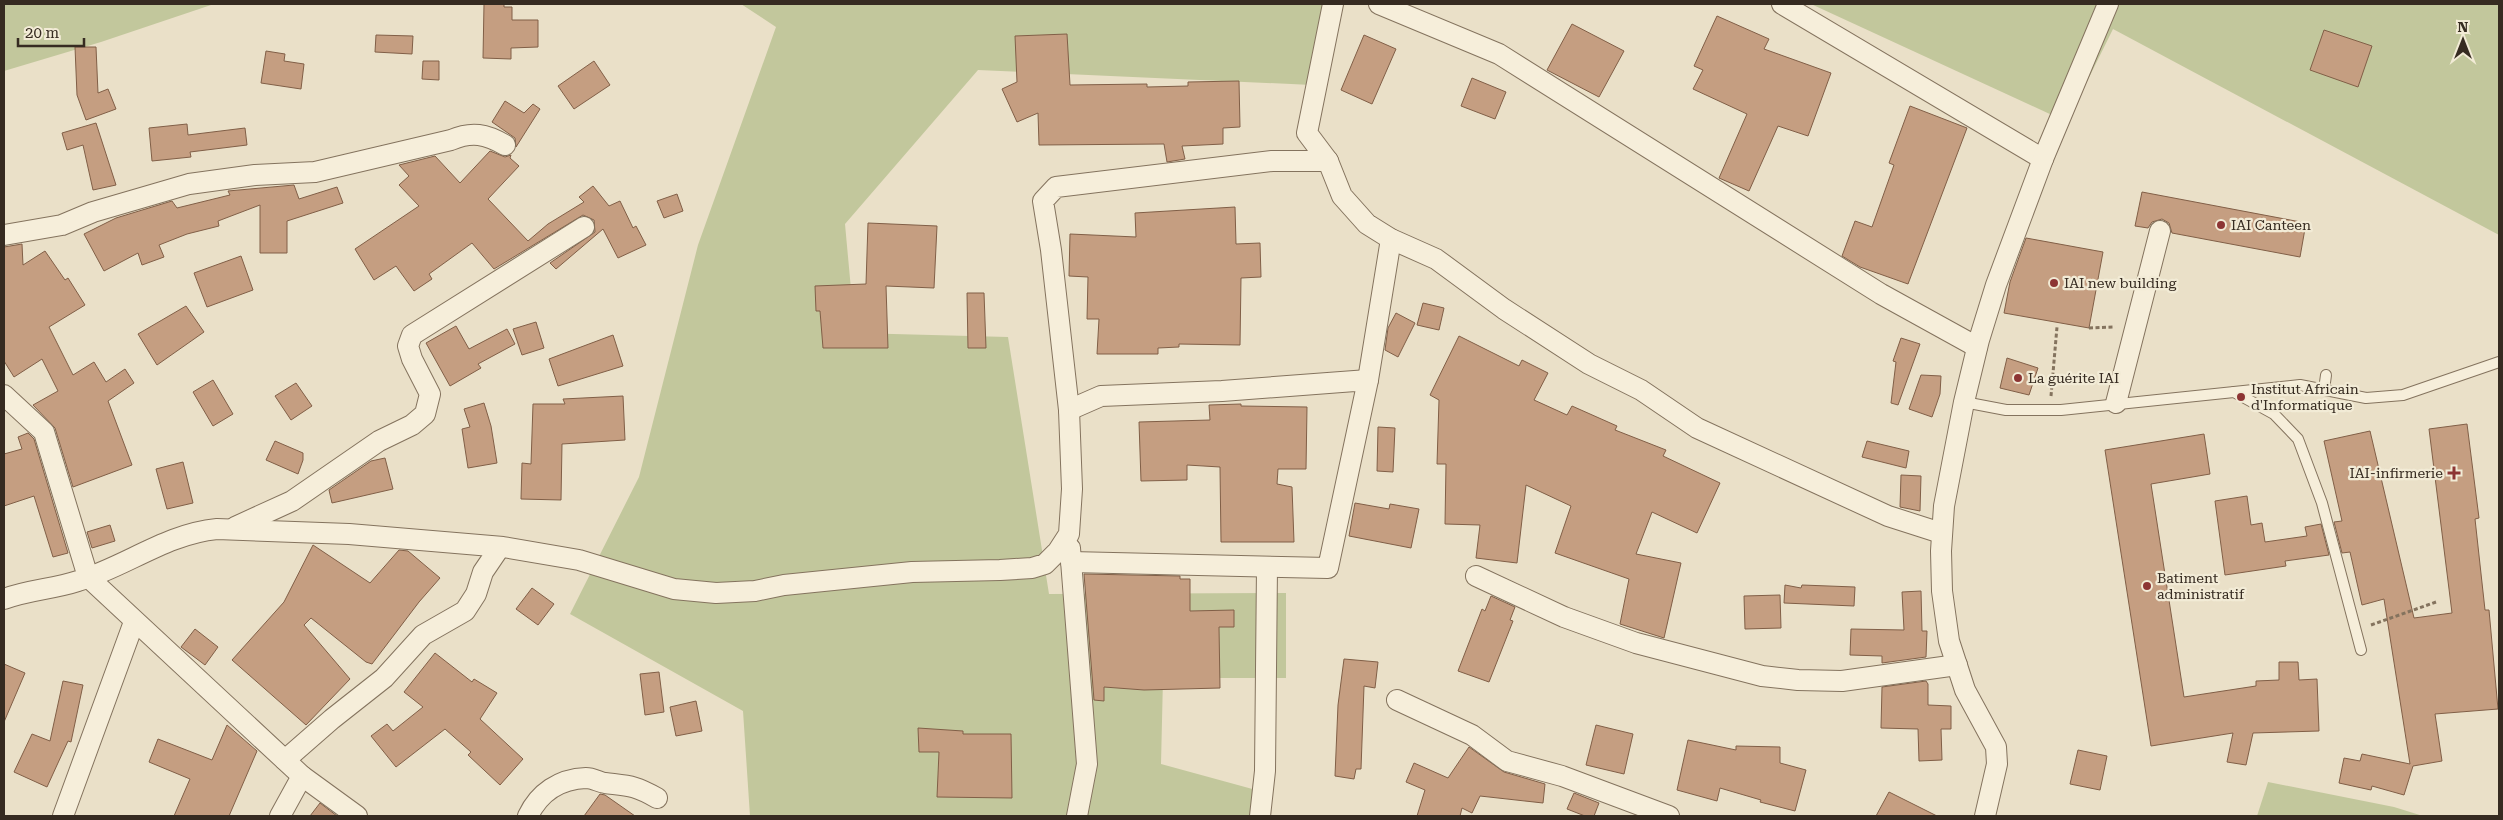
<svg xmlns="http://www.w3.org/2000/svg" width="2503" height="820" font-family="'Roboto Serif',serif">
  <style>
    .green { fill: #c2c79c }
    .building { fill: #c59e81; stroke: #815f47 }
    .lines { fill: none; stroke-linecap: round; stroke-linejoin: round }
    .lane-casing { stroke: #84735e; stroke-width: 12 }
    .street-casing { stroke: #84735e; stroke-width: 22 }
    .path { stroke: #84735e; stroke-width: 3; stroke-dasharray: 4 2.5; stroke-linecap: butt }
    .lane { stroke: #f6eeda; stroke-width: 10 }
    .street { stroke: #f6eeda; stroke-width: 20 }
    .poi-dot { fill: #8d3534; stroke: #f2ebd6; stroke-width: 2 }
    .labels { text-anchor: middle; stroke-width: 4.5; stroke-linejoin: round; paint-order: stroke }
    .poi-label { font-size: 14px; fill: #362b21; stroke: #f2ebd6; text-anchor: start }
  </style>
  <rect width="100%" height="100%" fill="#eae0c8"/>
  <!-- green -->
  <g class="green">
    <path d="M4,4H214L101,42L4,71Z"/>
    <path d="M741,4H1342L1312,85L978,70L845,224L855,333L1008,337L1049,594L1286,593V678H1163L1161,764L1267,793L1264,816H750L743,711L570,614L639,477L698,245L776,27Z"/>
    <path d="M1811,4H2499V235L2113,29L2067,122Z"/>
    <path d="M2268,782L2394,807L2423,816H2257Z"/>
  </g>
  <!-- building -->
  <g class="building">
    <path d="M484,4H504V7H512V20H538V47L511,48V59L483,58Z"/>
    <path d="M1717,16L1769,39L1764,49L1831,73L1808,136L1778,126L1749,191L1719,178L1747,114L1693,89L1703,70L1694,66Z"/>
    <path d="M1572,24L1624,51L1599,97L1547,70Z"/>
    <path d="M2324,30L2372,46L2358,87L2310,70Z"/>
    <path d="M1067,34L1070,85L1147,84V87L1188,86V82L1239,81L1240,127L1223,128V144L1182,146L1185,159L1167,162L1164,144L1039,145L1038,113L1017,122L1002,89L1017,82L1015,36Z"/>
    <path d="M376,35L413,36L412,54L375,52Z"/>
    <path d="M1364,35L1396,49L1372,104L1341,90Z"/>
    <path d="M75,47H96L98,93L108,89L116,109L86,120L77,95Z"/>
    <path d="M266,51L285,54L284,61L304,64L301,89L261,83Z"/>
    <path d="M423,61H439V80L422,79Z"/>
    <path d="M594,61L610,85L574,109L558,86Z"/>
    <path d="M1472,78L1506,92L1495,119L1461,106Z"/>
    <path d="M505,101L524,113L533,104L540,109L516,147L515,138L492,122Z"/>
    <path d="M1910,106L1967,128L1908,284L1860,267L1842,256L1855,221L1872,227L1894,165L1889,163Z"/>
    <path d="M96,123L116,185L93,190L83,145L67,150L62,133Z"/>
    <path d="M187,124L188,135L245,128L247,145L190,152L191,157L152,161L149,128Z"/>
    <path d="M490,151L505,157L511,155L510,158L519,166L488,199L528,241L548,224L584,202L579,197L593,186L609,206L620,201L633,228L636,226L646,245L618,258L603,229L556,269L550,263L595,232L594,220L583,215L494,269L472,243L429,274L432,279L414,291L396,266L374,280L355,249L419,206L399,185L409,176L399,165L435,156L460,183Z"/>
    <path d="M294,185L299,199L337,187L343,203L287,221V253H260V205L218,221L219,226L187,234L159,245L164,257L142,265L138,253L104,271L84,234L116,218L172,201L177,208L230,195L228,191Z"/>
    <path d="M2142,192L2306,223L2300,257L2172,233L2169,223L2162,219L2152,222L2148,228L2135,226Z"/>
    <path d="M677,194L683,211L664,218L657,201Z"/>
    <path d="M1235,207L1236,244L1260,243L1261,277L1241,278L1240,345L1179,344V347L1158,348V354H1097L1099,319H1087L1088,277L1069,276L1070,234L1136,237L1135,213Z"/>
    <path d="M868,223L937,226L934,288L886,286L888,348H823L820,311H816L815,286L866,284Z"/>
    <path d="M2026,238L2103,252L2089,328L2004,313L2010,282Z"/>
    <path d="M22,244L23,265L45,251L65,280L68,278L85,305L49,327L73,375L94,362L106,382L125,369L134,383L108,401L132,465L73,487L55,428L33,405L58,391L42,359L14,377L4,361V247Z"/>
    <path d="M241,256L253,290L207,307L194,273Z"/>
    <path d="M967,293H984L986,348H968Z"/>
    <path d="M1423,303L1444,308L1439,330L1417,325Z"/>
    <path d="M186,306L204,332L157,365L138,334Z"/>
    <path d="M1396,313L1415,323L1398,357L1385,350L1388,328Z"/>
    <path d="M536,322L544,348L522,355L513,329Z"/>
    <path d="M456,326L469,349L507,329L515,344L478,364L481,368L450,386L426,343Z"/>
    <path d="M613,335L623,366L558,386L549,359Z"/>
    <path d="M1459,336L1519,366L1522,360L1548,373L1534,400L1567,415L1572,406L1617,426L1615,430L1666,450L1663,456L1720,483L1697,533L1652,512L1636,554L1681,563L1664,638L1620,624L1629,579L1555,553L1571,506L1526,485L1517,563L1476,558L1480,525L1445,524L1446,464H1437L1439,400L1430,395Z"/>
    <path d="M1901,338L1920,344L1898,405L1891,403L1896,362L1893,361Z"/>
    <path d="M2007,358L2038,368L2029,395L2000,388Z"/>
    <path d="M1921,375L1941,376L1940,394L1932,417L1909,409Z"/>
    <path d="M213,380L233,414L213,426L193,392Z"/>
    <path d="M296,383L312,406L291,420L275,396Z"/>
    <path d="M623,396L625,440L562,444L561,500L521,499L522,463L531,464L533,404H565L563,399Z"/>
    <path d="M484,403L491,426L497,463L468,468L462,429L470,427L464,409Z"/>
    <path d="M1241,404V406L1307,407L1306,469H1278L1277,484L1292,487L1294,542H1221L1220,467L1187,465V480L1141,481L1139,422L1210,420L1209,405Z"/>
    <path d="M2467,424L2479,518L2475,519L2485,610H2489L2498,709L2435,714L2442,761L2413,766L2404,795L2372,786L2371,790L2339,783L2344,758L2360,761L2362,754L2410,764L2384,599L2362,605L2350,552L2342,553L2334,522L2342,521L2324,441L2370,431L2414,618L2452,613L2429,429Z"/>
    <path d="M1378,427L1395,428L1393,472L1377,471Z"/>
    <path d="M28,433L34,439L68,553L53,557L34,496L4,506V454L22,449L18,437Z"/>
    <path d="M2204,434L2210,474L2151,484L2184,697L2256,686V681L2279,680V662H2298L2299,680L2317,679L2319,731L2253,733L2246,765L2227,762L2233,733L2151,746L2105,450Z"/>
    <path d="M275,441L303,453V460L298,474L266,460Z"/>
    <path d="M1867,441L1909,451L1906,468L1862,457Z"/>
    <path d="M385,458L393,489L332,503L329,490L371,461Z"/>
    <path d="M183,462L193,503L167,509L156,469Z"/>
    <path d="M1901,475L1921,476L1920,511L1900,507Z"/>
    <path d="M2247,496L2251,525L2262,523L2265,542L2307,536L2305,527L2321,524L2329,555L2285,561L2286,566L2225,575L2215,501Z"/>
    <path d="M1355,503L1389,509L1390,504L1419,509L1411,548L1349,536Z"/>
    <path d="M110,525L115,541L92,548L87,532Z"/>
    <path d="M313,545L370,583L399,550L408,551L440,578L419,602L372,664L366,662L311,618L304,625L350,679L306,725L232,660L284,602Z"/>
    <path d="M1084,574L1180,576V579H1190V611L1234,610V627H1219L1220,688L1144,690L1104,687V701L1094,700Z"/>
    <path d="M1785,585L1801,588L1802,585L1855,587L1854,606L1784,603Z"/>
    <path d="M532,588L554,604L538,625L516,609Z"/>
    <path d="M1921,591L1922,631H1927L1926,657L1882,663V656L1850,655L1851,629L1904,630L1902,592Z"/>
    <path d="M1780,595L1781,628L1745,629L1744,596Z"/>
    <path d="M1491,596L1515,607L1510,620L1513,621L1489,682L1458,671L1482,609L1485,611Z"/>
    <path d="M195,629L218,647L205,665L181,647Z"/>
    <path d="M435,653L472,682L474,679L497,693L480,719L523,759L500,785L468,755L471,752L445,729L396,767L371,736L387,724L393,731L423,707L404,692Z"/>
    <path d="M1344,659L1378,662L1375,688L1364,686L1361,769H1356L1354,779L1335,776L1338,705Z"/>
    <path d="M4,664L25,673L4,722Z"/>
    <path d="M659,672L664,712L645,715L640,674Z"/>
    <path d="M63,681L83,685L71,742L68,741L47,787L14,772L32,734L50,741Z"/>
    <path d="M1926,681L1928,684V705L1951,706V729H1941L1942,760L1919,761L1918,729L1881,728L1882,687Z"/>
    <path d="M696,701L702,731L676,736L670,707Z"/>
    <path d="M227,725L257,751L229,816H174L190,779L149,762L158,739L212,760Z"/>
    <path d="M1596,725L1633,734L1624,774L1586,765Z"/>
    <path d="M918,728L963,731V734H1011L1012,798L937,797L939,752H919Z"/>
    <path d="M1688,740L1736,750V746L1780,747V763L1806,770L1795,811L1760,802L1761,800L1720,788L1717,801L1677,790Z"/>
    <path d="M1469,747L1504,772L1545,784L1543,803L1480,796L1472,813L1462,808L1460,816H1417L1425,790L1406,782L1414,763L1448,778Z"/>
    <path d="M2078,750L2107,756L2100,790L2070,784Z"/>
    <path d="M1889,792L1937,816H1876Z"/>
    <path d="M1574,793L1599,803L1594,816H1585L1567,809Z"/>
    <path d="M600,794L605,795L635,816H584Z"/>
    <path d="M320,803L337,816H310Z"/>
  </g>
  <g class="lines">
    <defs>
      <g id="lane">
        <path d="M2324,390L2326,375"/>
        <path d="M2234,392L2300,385L2366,398L2403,395L2499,362"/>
        <path d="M1964,402L2006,410H2061L2234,392L2274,414L2298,439L2322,503L2361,650"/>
      </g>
      <g id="street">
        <path d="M1379,4L1499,54L1881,294L1977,347"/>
        <path d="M1782,4L2043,159"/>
        <path d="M1328,161L1307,133L1333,4"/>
        <path d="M4,235L62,225L93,212L189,184L255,175L315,172L451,140C472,131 486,134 505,145"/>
        <path d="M1368,380L1391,239"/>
        <path d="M4,395L44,432L88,577L302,776L280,816"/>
        <path d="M2116,403L2160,231"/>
        <path d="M1069,410L1101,396L1222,391L1368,380L1328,568L1071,562"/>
        <path d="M235,527L292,501L379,441L412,425L425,414L430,394L412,359L408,346L412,335L584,227"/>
        <path d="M1070,548L1087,764L1077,816"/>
        <path d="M1476,576L1564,617L1636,643L1762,676L1798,680L1842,681L1957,665"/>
        <path d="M4,599C27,590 54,589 78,581C127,566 166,534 217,529L349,534L503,547L579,560L674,589L716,593L755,591L784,585L912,572L1000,570L1032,568L1045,564L1058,551L1069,534L1072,489L1069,410L1051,250L1043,201L1056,187L1272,161H1328L1342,196L1367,224L1391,239L1436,259L1504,309L1589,364L1641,390L1697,428L1888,516L1941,533"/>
        <path d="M1397,700L1472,735L1507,761L1562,776L1669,816"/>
        <path d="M285,760L332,719L384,678L423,635L465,611L476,594L483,572L500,547"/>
        <path d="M302,776L357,816"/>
        <path d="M63,816L134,622"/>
        <path d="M528,816C539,793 559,779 586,778C593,778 599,782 605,783C629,786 634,785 657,798"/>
        <path d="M1260,816L1265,771L1267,567"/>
        <path d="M1985,816L1997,764L1996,747L1965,690L1949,641L1942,591L1941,551L1944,506L1964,402L1979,340L1996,285L2043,159L2108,4"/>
      </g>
    </defs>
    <!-- lane casing -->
    <use href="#lane" class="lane-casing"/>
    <!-- street casing -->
    <use href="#street" class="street-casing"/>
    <!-- path -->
    <g class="path">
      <path d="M2089,328L2115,327"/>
      <path d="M2051,396L2057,327"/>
      <path d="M2371,625L2436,602"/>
    </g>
    <!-- lane -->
    <use href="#lane" class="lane"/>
    <!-- street -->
    <use href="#street" class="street"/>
  </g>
  <!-- markers -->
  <g class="poi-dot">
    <circle cx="2221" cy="225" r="5"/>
    <circle cx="2054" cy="283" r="5"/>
    <circle cx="2018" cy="378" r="5"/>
    <circle cx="2241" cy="397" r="5"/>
    <path d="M2451.5 465.5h5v5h5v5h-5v5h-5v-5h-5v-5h5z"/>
    <circle cx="2147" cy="586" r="5"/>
  </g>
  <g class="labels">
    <!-- poi labels -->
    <g class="poi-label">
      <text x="2231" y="230">IAI Canteen</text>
      <text x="2064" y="288">IAI new building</text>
      <text x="2028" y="383">La guérite IAI</text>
      <text x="2251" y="394">Institut Africain<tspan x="2251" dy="16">d'Informatique</tspan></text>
      <text x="2443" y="478" text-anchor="end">IAI-infirmerie</text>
      <text x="2157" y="583">Batiment<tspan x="2157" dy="16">administratif</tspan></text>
    </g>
  </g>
  <!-- border -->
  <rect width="2503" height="820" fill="none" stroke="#362b21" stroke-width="10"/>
  <!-- north arrow -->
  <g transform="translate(2463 40)" stroke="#f2ebd6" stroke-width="4" paint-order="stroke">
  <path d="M0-4L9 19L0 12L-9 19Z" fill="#362b21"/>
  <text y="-8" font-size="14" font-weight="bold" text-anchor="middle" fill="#362b21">N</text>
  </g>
  <!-- scale -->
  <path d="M18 38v8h66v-8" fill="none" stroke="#362b21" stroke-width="2.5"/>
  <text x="25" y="38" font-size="15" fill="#362b21" stroke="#f2ebd6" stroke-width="4" paint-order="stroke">20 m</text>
</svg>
